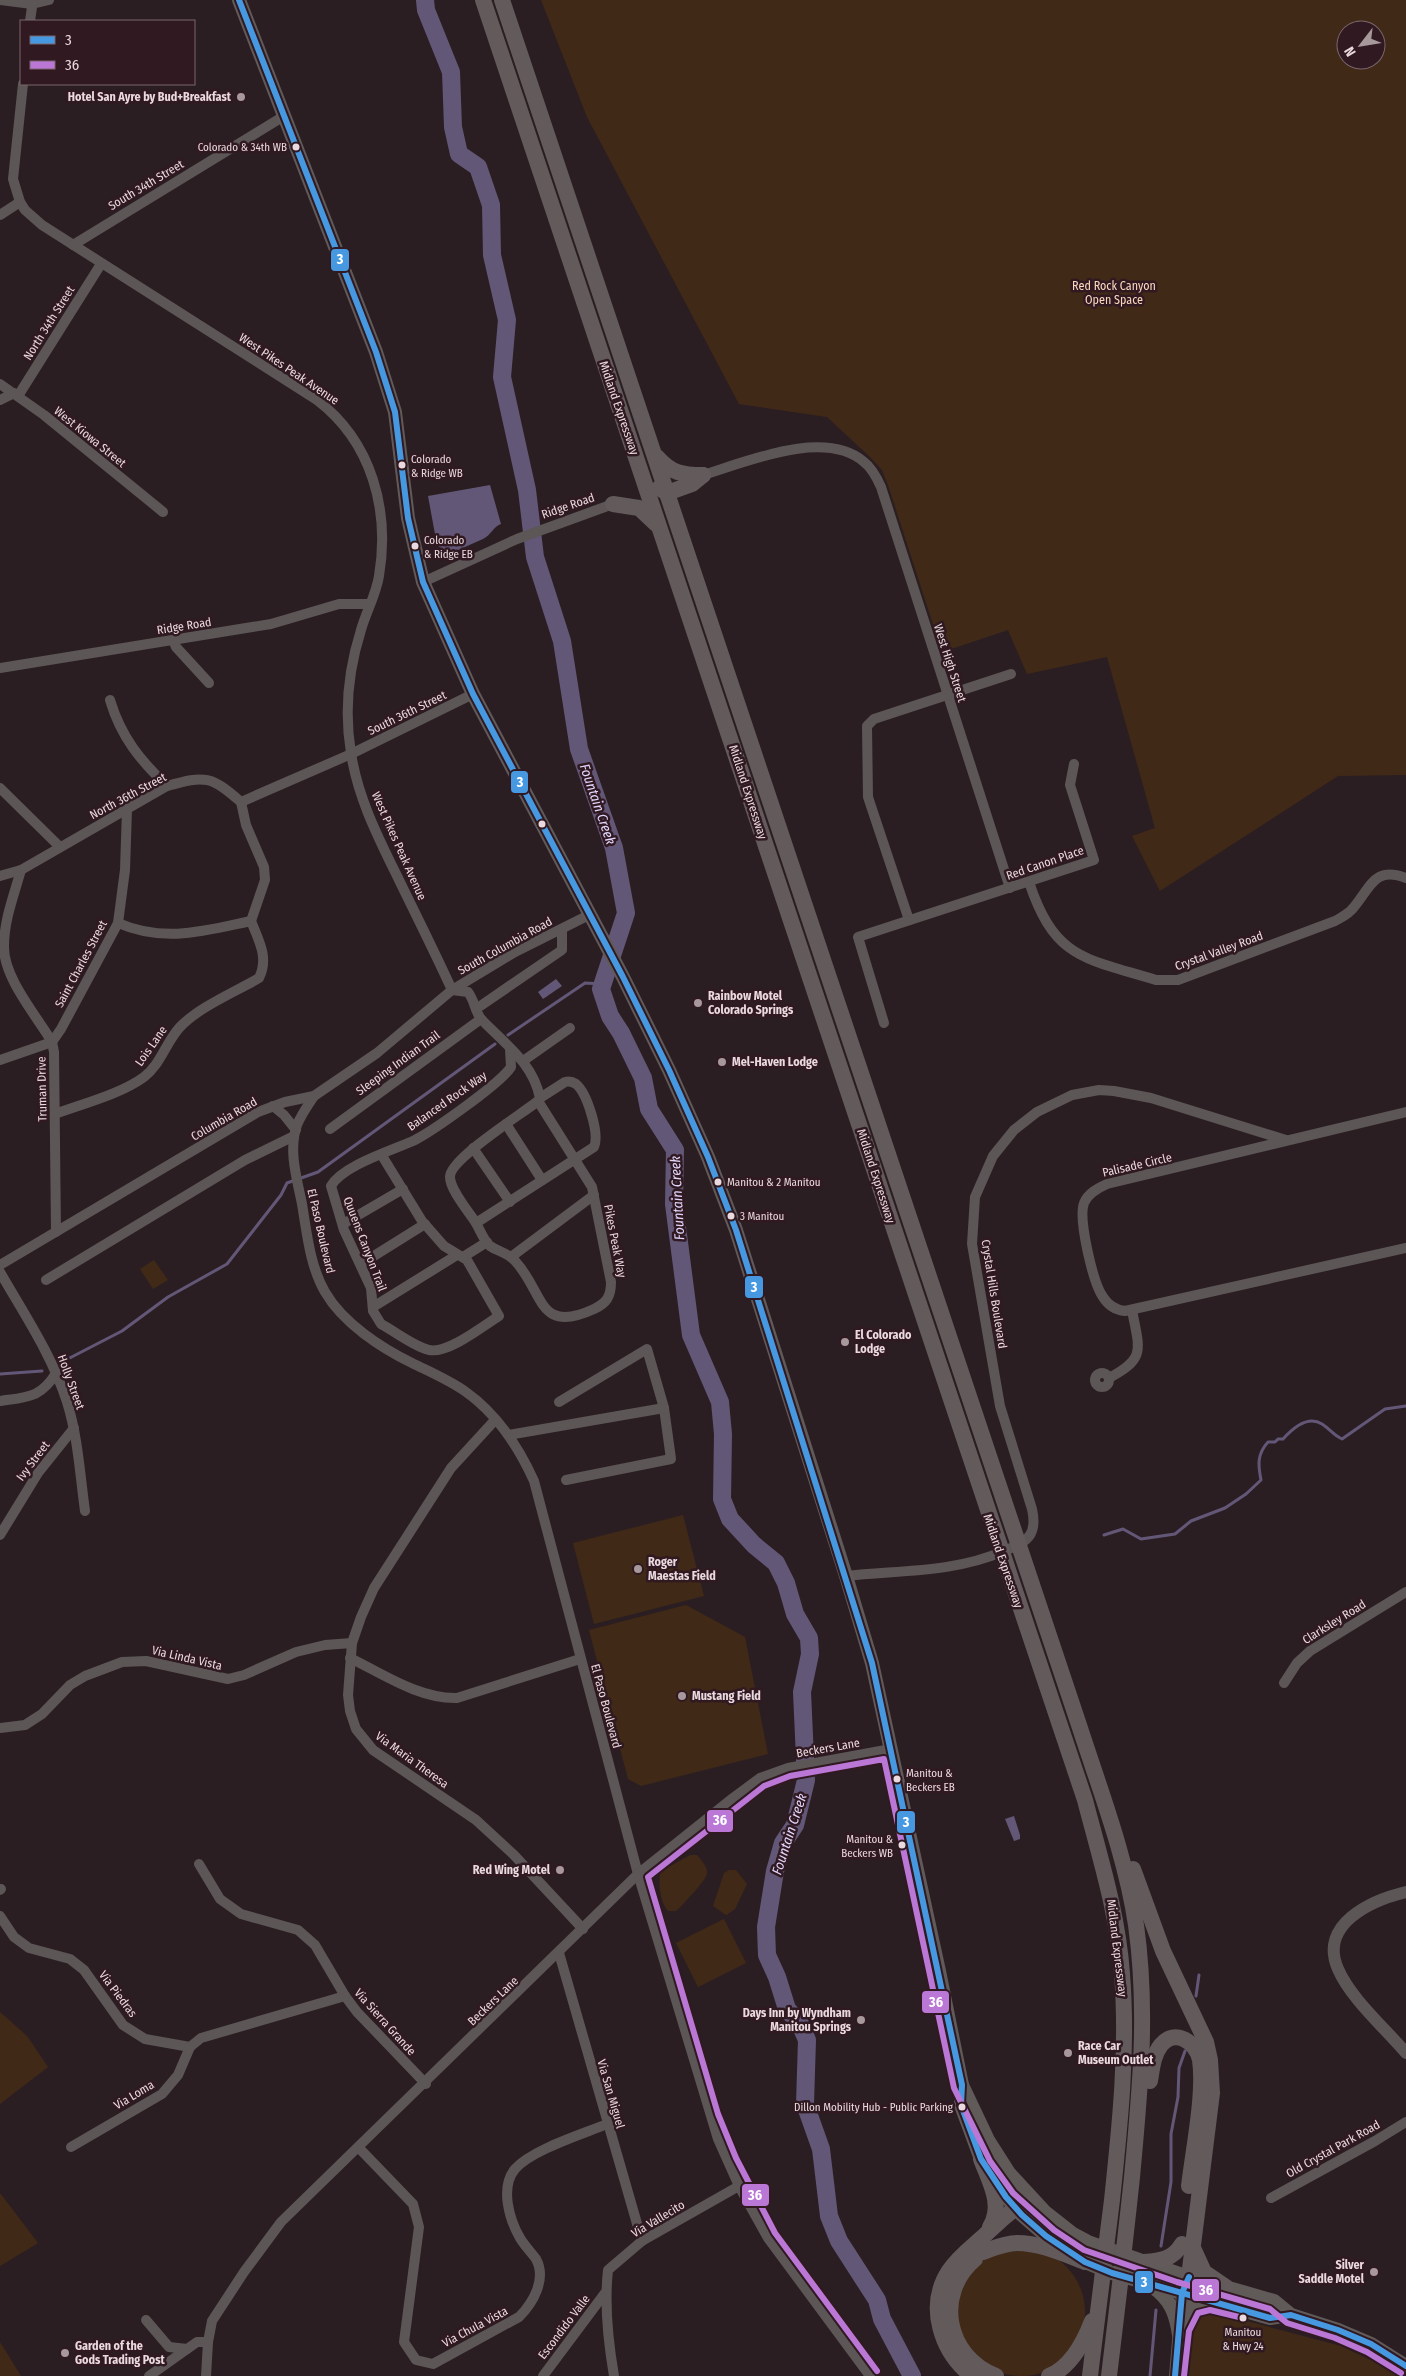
<svg xmlns="http://www.w3.org/2000/svg" width="1406" height="2376" font-family="'Fira Sans Condensed',sans-serif">
  <style>
    .green { fill: #412917; fill-rule: evenodd }
    .water { fill: #635778 }
    .lines { fill: none; stroke-linecap: round; stroke-linejoin: round }
    .stream { stroke: #635778; stroke-width: 3 }
    .river { stroke: #635778; stroke-width: 18 }
    .minor { stroke: #5c5656; stroke-width: 10 }
    .tertiary { stroke: #5c5656; stroke-width: 12 }
    .secondary { stroke: #605a59; stroke-width: 14 }
    .trunk { stroke: #625a5b; stroke-width: 16 }
    .bus-1-casing { stroke: #301921; stroke-width: 10 }
    .bus-2-casing { stroke: #301921; stroke-width: 10 }
    .bus-1 { stroke: #4699e1; stroke-width: 6 }
    .bus-2 { stroke: #ba77d6; stroke-width: 6 }
    .poi-dot { fill: #a7989c; stroke: #301921; stroke-width: 2 }
    .bus-dot { fill: #ead9de; stroke: #301921; stroke-width: 2 }
    .labels { text-anchor: middle; stroke-width: 5; stroke-linejoin: round; paint-order: stroke }
    .bus-label { font-size: 11px; fill: #ead9de; stroke: #301921; text-anchor: start }
    .poi-label { font-size: 12px; font-weight: bold; fill: #ead9de; stroke: #301921; text-anchor: start }
    .street-label { font-size: 12px; fill: #ead9de; stroke: #301921 }
    .park-label { font-size: 12px; fill: #fcd9be; stroke: #301921 }
    .water-label { font-size: 14px; font-style: italic; fill: #e1d7fd; stroke: #301921 }
    .line-badge { stroke: #301921; stroke-width: 2 }
    .badge-label { font-size: 14px; text-anchor: middle; font-weight: bold; fill: #fff }
  </style>
  <rect width="100%" height="100%" fill="#2b1e22"/>
  <!-- green -->
  <g class="green">
    <path d="M541,0H1406V775L1338,776L1160,891L1132,836L1155,828L1107,657L1027,674L1008,630L942,652L888,485L882,470L870,457L827,417L739,404L587,117ZM1346,30H1376V60H1346Z"/>
    <path d="M154,1260L168,1280L153,1289L140,1269Z"/>
    <path d="M683,1515L704,1596L594,1624L573,1543Z"/>
    <path d="M686,1605L745,1637L768,1754L641,1786L628,1779L589,1630Z"/>
    <path d="M690,1855H697C713,1873 708,1875 695,1891C688,1898 683,1905 676,1911H668C659,1900 659,1885 660,1872Z"/>
    <path d="M729,1870H736L747,1884L735,1909L726,1915L713,1906L724,1873Z"/>
    <path d="M724,1919L746,1963L698,1987L676,1943Z"/>
    <path d="M0,2012L27,2036L48,2067L0,2104Z"/>
    <path d="M0,2193L38,2243L0,2266Z"/>
    <circle cx="1021" cy="2312" r="64"/>
    <path d="M1213,2312L1341,2346L1377,2363L1397,2376H1184C1186,2351 1180,2315 1213,2312Z"/>
    <path d="M0,2342L21,2376H0Z"/>
  </g>
  <!-- water -->
  <g class="water">
    <path d="M490,485L501,524C493,527 491,535 483,539L449,554L437,545L428,496Z"/>
    <path d="M556,979L562,986L543,999L538,992Z"/>
    <path d="M1014,1816L1020,1835V1839L1014,1841L1005,1819Z"/>
  </g>
  <g class="lines">
    <!-- stream -->
    <g class="stream">
      <path d="M508,1035L585,983L603,984"/>
      <path d="M60,1363L122,1331L168,1297L227,1264L281,1195L287,1183L318,1172L495,1044"/>
      <path d="M0,1374L42,1371"/>
      <path d="M1104,1535L1123,1529L1141,1539L1175,1534L1191,1521L1225,1508L1246,1494L1261,1480C1258,1465 1257,1454 1268,1442H1275L1278,1439H1283C1292,1429 1308,1415 1322,1424C1330,1429 1333,1435 1342,1439L1385,1409L1406,1406"/>
      <path d="M1196,1996L1199,1975"/>
      <path d="M1161,2246L1171,2182V2134L1178,2097L1179,2068L1185,2051"/>
      <path d="M1150,2376L1156,2310"/>
    </g>
    <!-- river -->
    <path class="river" d="M425,0L426,10L451,72L453,127L459,154L478,167L491,205L492,255L507,320L502,377L527,490L535,557L562,641L579,749L614,848L626,913L601,989L610,1016L621,1033L643,1078L649,1109L675,1150L674,1204L691,1335L720,1402L723,1434L722,1499L730,1519L754,1545L776,1563L786,1583L795,1614L809,1638L810,1654L802,1692L806,1780L795,1825L783,1843L775,1871L766,1927L767,1955L777,1977L787,2009L800,2024L807,2040L805,2104L821,2149L829,2216L839,2241L877,2300L882,2319L912,2376"/>
    <!-- minor -->
    <g class="minor">
      <path d="M0,0L32,4L49,0"/>
      <path d="M30,21L33,0"/>
      <path d="M23,84L13,179L20,202L25,210L42,225L317,400C372,442 390,510 379,576C376,595 366,612 361,630C348,671 344,711 351,753C358,799 379,839 399,880C417,917 435,953 452,990"/>
      <path d="M0,215L20,202"/>
      <path d="M73,245L284,116"/>
      <path d="M0,384L44,415L163,512"/>
      <path d="M18,396L101,264"/>
      <path d="M0,400L14,393"/>
      <path d="M703,475C746,462 825,428 864,462C872,468 877,478 881,487L1010,888"/>
      <path d="M423,582L517,539L613,504"/>
      <path d="M173,640L176,647L209,683"/>
      <path d="M0,668L271,624L339,604H370"/>
      <path d="M110,700C121,737 140,760 167,786"/>
      <path d="M0,788L60,847"/>
      <path d="M241,802L246,825L264,867L265,880L251,921"/>
      <path d="M21,870C14,895 4,920 4,946C3,977 36,1015 52,1042L54,1052L56,1232"/>
      <path d="M0,876L21,870L167,786C206,775 211,776 241,802L351,754L473,694"/>
      <path d="M1029,882C1055,960 1085,958 1156,980H1178L1335,921C1342,917 1349,914 1354,907C1371,887 1374,866 1406,878"/>
      <path d="M909,920L868,797L867,726L874,719L1011,674"/>
      <path d="M118,923C164,943 204,931 251,921"/>
      <path d="M452,990L468,992C475,1001 475,1013 482,1020C505,1044 533,1063 540,1098"/>
      <path d="M476,1009L562,950V929"/>
      <path d="M884,1023L858,937L1094,860L1070,785L1074,764"/>
      <path d="M0,1060L52,1042L61,1029L118,923L125,870L127,809"/>
      <path d="M523,1061L570,1028"/>
      <path d="M565,1082C569,1081 573,1082 576,1084C587,1093 600,1134 594,1147L476,1223C469,1212 450,1190 450,1177C449,1159 522,1114 538,1101L540,1098Z"/>
      <path d="M314,1096C308,1105 301,1115 297,1125C288,1150 297,1179 302,1204C307,1234 310,1266 325,1292C343,1323 381,1348 412,1363C430,1372 449,1380 466,1392C497,1414 519,1448 534,1481L638,1874L718,2139L739,2186L768,2238L870,2376"/>
      <path d="M273,1106L284,1115L296,1130"/>
      <path d="M1406,1112L1107,1184C1098,1188 1088,1193 1084,1203C1078,1219 1093,1283 1103,1297C1108,1305 1116,1310 1125,1311L1406,1248"/>
      <path d="M55,1114C82,1104 121,1094 144,1077C161,1064 166,1042 180,1027C199,1007 235,992 259,978C269,958 259,941 251,921"/>
      <path d="M506,1124L542,1180"/>
      <path d="M330,1129L481,1019"/>
      <path d="M473,1148L510,1202"/>
      <path d="M381,1154L422,1221L444,1246L467,1260L499,1316C483,1326 448,1354 429,1350C413,1346 396,1332 381,1324L373,1311L371,1288L344,1230L331,1186C343,1165 394,1150 415,1140C434,1130 501,1083 511,1067L510,1049"/>
      <path d="M476,1223C480,1230 484,1241 490,1246C499,1252 509,1253 516,1262C544,1293 538,1335 594,1309C607,1303 611,1296 611,1282L592,1187L538,1101"/>
      <path d="M343,1224L403,1189"/>
      <path d="M463,1257L487,1242"/>
      <path d="M511,1257L594,1195"/>
      <path d="M361,1264L425,1224"/>
      <path d="M0,1265L258,1112L285,1102L314,1096L377,1053L452,990L515,952L589,915"/>
      <path d="M0,1272C24,1314 52,1355 67,1402C78,1437 80,1475 85,1511"/>
      <path d="M46,1280L245,1160L294,1136"/>
      <path d="M373,1307L457,1255"/>
      <circle cx="1102" cy="1380" r="7"/>
      <path d="M1109,1378C1147,1358 1139,1349 1132,1310"/>
      <path d="M0,1401C27,1397 41,1398 56,1373"/>
      <path d="M559,1402L647,1349L664,1408L671,1459L566,1480"/>
      <path d="M495,1420L451,1468L374,1588L361,1617L352,1643L348,1695L350,1711L356,1729L373,1750L476,1820L514,1855L583,1929"/>
      <path d="M508,1435L664,1408"/>
      <path d="M0,1535L38,1473L74,1428"/>
      <path d="M846,1576C900,1570 953,1573 1004,1551C1013,1547 1025,1543 1030,1535C1035,1527 1034,1518 1032,1509L1000,1406L972,1244L975,1197L993,1156L1014,1130L1037,1112L1072,1095L1099,1090L1114,1091L1151,1098L1286,1140"/>
      <path d="M350,1658C383,1674 419,1699 457,1698L580,1659"/>
      <path d="M1284,1683L1297,1663L1310,1651L1406,1592"/>
      <path d="M0,1728L25,1725L42,1714L70,1685L85,1676L122,1662L146,1661L228,1679L244,1675L296,1652L325,1645L352,1643"/>
      <path d="M199,1864L220,1899L241,1914L298,1930L315,1945L345,1996L357,2012L426,2084"/>
      <path d="M0,1890L1,1889"/>
      <path d="M0,1916L14,1937L29,1948L70,1959L84,1970L123,2025L145,2039L190,2047L201,2038L345,1996"/>
      <path d="M559,1953L642,2241"/>
      <path d="M71,2147L162,2094L178,2075L190,2047"/>
      <path d="M359,2148L413,2204L419,2227L404,2342L416,2360L433,2364L519,2317C533,2303 547,2279 536,2259C531,2252 524,2245 520,2238C509,2219 500,2187 515,2169C531,2150 583,2134 607,2124"/>
      <path d="M1271,2198L1375,2141L1406,2122"/>
      <path d="M146,2320L169,2347L187,2349"/>
      <path d="M149,2376L197,2342H208"/>
      <path d="M206,2376L208,2342L212,2321L244,2272L281,2222L638,1874L733,1798L760,1778L788,1768L891,1749"/>
      <path d="M543,2376L605,2293"/>
      <path d="M614,2376C608,2341 604,2306 608,2270L642,2241L739,2186"/>
    </g>
    <!-- tertiary -->
    <g class="tertiary">
      <path d="M1406,1892C1372,1900 1318,1924 1338,1969C1351,1999 1385,2028 1406,2053"/>
      <path d="M1175,2376L1182,2293"/>
    </g>
    <!-- secondary -->
    <g class="secondary">
      <path d="M239,0L376,352L395,412L408,518L423,582L473,694L623,977L669,1070L708,1157L736,1230L846,1576L872,1663L939,1971L962,2085L961,2105L981,2159L1006,2197L1022,2215L1046,2236L1085,2262L1112,2273L1270,2318L1291,2315"/>
      <path d="M962,2085L988,2140L1009,2173L1045,2212L1073,2234L1088,2242L1180,2274L1274,2301L1291,2315L1338,2330L1371,2344L1406,2366"/>
      <path d="M1153,2287C1171,2300 1176,2314 1179,2335"/>
      <path d="M1180,2332L1185,2315L1193,2305L1209,2302"/>
    </g>
    <!-- trunk -->
    <g class="trunk">
      <path d="M483,0L1085,1800C1100,1858 1118,1914 1122,1974C1128,2049 1120,2125 1112,2200C1105,2258 1097,2317 1090,2376"/>
      <path d="M502,0L1079,1725C1100,1790 1126,1857 1136,1925C1148,2010 1140,2092 1132,2177C1125,2244 1117,2310 1109,2376"/>
      <path d="M657,457C671,473 682,475 703,475"/>
      <path d="M659,488L667,493L692,484L703,475"/>
      <path d="M613,504L639,508L656,524"/>
      <path d="M1133,1869L1163,1951L1206,2042L1210,2060L1212,2093L1189,2277L1182,2293"/>
      <path d="M1150,2081C1152,2069 1153,2055 1161,2045C1175,2028 1196,2042 1200,2060C1205,2093 1193,2151 1189,2186"/>
      <path d="M981,2159C989,2181 1004,2205 990,2227"/>
      <path d="M1194,2250L1204,2272L1226,2287"/>
      <path d="M983,2252C994,2248 1005,2243 1017,2243C1040,2243 1064,2254 1085,2262"/>
      <path d="M975,2259C934,2294 946,2357 996,2376"/>
      <path d="M1144,2262C1161,2261 1173,2259 1182,2244"/>
      <path d="M972,2376C941,2352 926,2306 949,2271C958,2257 972,2247 984,2236C1001,2220 1011,2209 1032,2200"/>
      <path d="M1049,2376C1071,2367 1084,2342 1092,2321"/>
    </g>
    <defs>
      <g id="bus-1">
        <path d="M239,0L376,352L395,412L408,518L423,582L473,694L623,977L669,1070L708,1157L736,1230L872,1663L962,2085L961,2105L981,2159L1006,2197L1022,2215L1046,2236L1085,2262L1112,2273L1270,2318L1291,2315L1338,2330L1371,2344L1406,2366"/>
        <path d="M1175,2376L1182,2293L1189,2277"/>
      </g>
      <g id="bus-2">
        <path d="M877,2371L775,2233L736,2158L718,2114L648,1877L764,1786L790,1776L884,1759L954,2088L990,2161L1013,2193L1054,2230L1084,2250L1177,2282L1270,2309L1287,2323L1335,2338L1367,2352L1401,2373"/>
        <path d="M1184,2376L1189,2331L1198,2313L1210,2310L1243,2318"/>
      </g>
    </defs>
    <!-- bus-1 casing -->
    <use href="#bus-1" class="bus-1-casing"/>
    <!-- bus-2 casing -->
    <use href="#bus-2" class="bus-2-casing"/>
    <!-- bus-1 -->
    <use href="#bus-1" class="bus-1"/>
    <!-- bus-2 -->
    <use href="#bus-2" class="bus-2"/>
  </g>
  <!-- markers -->
  <g class="poi-dot">
    <circle cx="241" cy="97" r="5"/>
    <circle cx="698" cy="1003" r="5"/>
    <circle cx="722" cy="1062" r="5"/>
    <circle cx="845" cy="1342" r="5"/>
    <circle cx="638" cy="1569" r="5"/>
    <circle cx="682" cy="1696" r="5"/>
    <circle cx="560" cy="1870" r="5"/>
    <circle cx="861" cy="2020" r="5"/>
    <circle cx="1068" cy="2053" r="5"/>
    <circle cx="1374" cy="2272" r="5"/>
    <circle cx="65" cy="2353" r="5"/>
  </g>
  <g class="bus-dot">
    <circle cx="296" cy="147" r="4.5"/>
    <circle cx="402" cy="465" r="4.5"/>
    <circle cx="415" cy="546" r="4.5"/>
    <circle cx="542" cy="824" r="4.5"/>
    <circle cx="718" cy="1182" r="4.5"/>
    <circle cx="731" cy="1216" r="4.5"/>
    <circle cx="897" cy="1779" r="4.5"/>
    <circle cx="902" cy="1845" r="4.5"/>
    <circle cx="962" cy="2107" r="4.5"/>
    <circle cx="1243" cy="2318" r="4.5"/>
  </g>
  <g class="labels">
    <!-- bus labels -->
    <g class="bus-label">
      <text x="287" y="151" text-anchor="end">Colorado &amp; 34th WB</text>
      <text x="411" y="463">Colorado<tspan x="411" dy="14">&amp; Ridge WB</tspan></text>
      <text x="424" y="544">Colorado<tspan x="424" dy="14">&amp; Ridge EB</tspan></text>
      <text x="727" y="1186">Manitou &amp; 2 Manitou</text>
      <text x="740" y="1220">3 Manitou</text>
      <text x="906" y="1777">Manitou &amp;<tspan x="906" dy="14">Beckers EB</tspan></text>
      <text x="893" y="1843" text-anchor="end">Manitou &amp;<tspan x="893" dy="14">Beckers WB</tspan></text>
      <text x="953" y="2111" text-anchor="end">Dillon Mobility Hub - Public Parking</text>
      <text x="1243" y="2336" text-anchor="middle">Manitou<tspan x="1243" dy="14">&amp; Hwy 24</tspan></text>
    </g>
    <!-- poi labels -->
    <g class="poi-label">
      <text x="231" y="101" text-anchor="end">Hotel San Ayre by Bud+Breakfast</text>
      <text x="708" y="1000">Rainbow Motel<tspan x="708" dy="14">Colorado Springs</tspan></text>
      <text x="732" y="1066">Mel-Haven Lodge</text>
      <text x="855" y="1339">El Colorado<tspan x="855" dy="14">Lodge</tspan></text>
      <text x="648" y="1566">Roger<tspan x="648" dy="14">Maestas Field</tspan></text>
      <text x="692" y="1700">Mustang Field</text>
      <text x="550" y="1874" text-anchor="end">Red Wing Motel</text>
      <text x="851" y="2017" text-anchor="end">Days Inn by Wyndham<tspan x="851" dy="14">Manitou Springs</tspan></text>
      <text x="1078" y="2050">Race Car<tspan x="1078" dy="14">Museum Outlet</tspan></text>
      <text x="1364" y="2269" text-anchor="end">Silver<tspan x="1364" dy="14">Saddle Motel</tspan></text>
      <text x="75" y="2350">Garden of the<tspan x="75" dy="14">Gods Trading Post</tspan></text>
    </g>
    <!-- street labels -->
    <g class="street-label">
      <text transform="translate(146 185) rotate(-31)" y="4">South 34th Street</text>
      <text transform="translate(49 323) rotate(-58)" y="4">North 34th Street</text>
      <text transform="translate(289 369) rotate(34)" y="4">West Pikes Peak Avenue</text>
      <text transform="translate(619 408) rotate(71)" y="4">Midland Expressway</text>
      <text transform="translate(90 437) rotate(39)" y="4">West Kiowa Street</text>
      <text transform="translate(568 506) rotate(-19)" y="4">Ridge Road</text>
      <text transform="translate(184 626) rotate(-9)" y="4">Ridge Road</text>
      <text transform="translate(950 663) rotate(72)" y="4">West High Street</text>
      <text transform="translate(407 713) rotate(-26)" y="4">South 36th Street</text>
      <text transform="translate(748 792) rotate(72)" y="4">Midland Expressway</text>
      <text transform="translate(128 796) rotate(-28)" y="4">North 36th Street</text>
      <text transform="translate(399 846) rotate(66)" y="4">West Pikes Peak Avenue</text>
      <text transform="translate(1045 863) rotate(-19)" y="4">Red Canon Place</text>
      <text transform="translate(505 946) rotate(-29)" y="4">South Columbia Road</text>
      <text transform="translate(1219 951) rotate(-20)" y="4">Crystal Valley Road</text>
      <text transform="translate(81 964) rotate(-62)" y="4">Saint Charles Street</text>
      <text transform="translate(151 1046) rotate(-55)" y="4">Lois Lane</text>
      <text transform="translate(398 1063) rotate(-36)" y="4">Sleeping Indian Trail</text>
      <text transform="translate(42 1089) rotate(-91)" y="4">Truman Drive</text>
      <text transform="translate(447 1101) rotate(-35)" y="4">Balanced Rock Way</text>
      <text transform="translate(224 1119) rotate(-30)" y="4">Columbia Road</text>
      <text transform="translate(1137 1165) rotate(-13)" y="4">Palisade Circle</text>
      <text transform="translate(876 1176) rotate(72)" y="4">Midland Expressway</text>
      <text transform="translate(321 1231) rotate(77)" y="4">El Paso Boulevard</text>
      <text transform="translate(615 1241) rotate(79)" y="4">Pikes Peak Way</text>
      <text transform="translate(365 1244) rotate(69)" y="4">Quuens Canyon Trail</text>
      <text transform="translate(994 1294) rotate(81)" y="4">Crystal Hills Boulevard</text>
      <text transform="translate(71 1382) rotate(70)" y="4">Holly Street</text>
      <text transform="translate(33 1461) rotate(-53)" y="4">Ivy Street</text>
      <text transform="translate(1003 1561) rotate(71)" y="4">Midland Expressway</text>
      <text transform="translate(1334 1622) rotate(-32)" y="4">Clarksley Road</text>
      <text transform="translate(187 1658) rotate(13)" y="4">Via Linda Vista</text>
      <text transform="translate(606 1706) rotate(75)" y="4">El Paso Boulevard</text>
      <text transform="translate(828 1748) rotate(-10)" y="4">Beckers Lane</text>
      <text transform="translate(412 1760) rotate(36)" y="4">Via Maria Theresa</text>
      <text transform="translate(1117 1948) rotate(83)" y="4">Midland Expressway</text>
      <text transform="translate(118 1994) rotate(53)" y="4">Via Piedras</text>
      <text transform="translate(493 2001) rotate(-44)" y="4">Beckers Lane</text>
      <text transform="translate(385 2022) rotate(48)" y="4">Via Sierra Grande</text>
      <text transform="translate(611 2094) rotate(74)" y="4">Via San Miguel</text>
      <text transform="translate(134 2095) rotate(-31)" y="4">Via Loma</text>
      <text transform="translate(1333 2149) rotate(-29)" y="4">Old Crystal Park Road</text>
      <text transform="translate(658 2219) rotate(-31)" y="4">Via Vallecito</text>
      <text transform="translate(475 2327) rotate(-28)" y="4">Via Chula Vista</text>
      <text transform="translate(564 2327) rotate(-53)" y="4">Escondido Valle</text>
    </g>
    <!-- park labels -->
    <g class="park-label">
      <text x="1114" y="290">Red Rock Canyon<tspan x="1114" dy="14">Open Space</tspan></text>
    </g>
    <!-- water labels -->
    <g class="water-label">
      <text transform="translate(598 804) rotate(71)" y="5">Fountain Creek</text>
      <text transform="translate(677 1198) rotate(-93)" y="5">Fountain Creek</text>
      <text transform="translate(789 1834) rotate(-72)" y="5">Fountain Creek</text>
    </g>
  </g>
  <g class="line-badge">
    <rect x="330" y="248" width="20" height="24" rx="5" fill="#4699e1"/>
    <rect x="510" y="770" width="19" height="24" rx="5" fill="#4699e1"/>
    <rect x="744" y="1275" width="20" height="24" rx="5" fill="#4699e1"/>
    <rect x="706" y="1809" width="28" height="24" rx="5" fill="#ba77d6"/>
    <rect x="896" y="1810" width="20" height="24" rx="5" fill="#4699e1"/>
    <rect x="921" y="1990" width="29" height="24" rx="5" fill="#ba77d6"/>
    <rect x="741" y="2183" width="29" height="24" rx="5" fill="#ba77d6"/>
    <rect x="1134" y="2270" width="20" height="24" rx="5" fill="#4699e1"/>
    <rect x="1191" y="2278" width="29" height="24" rx="5" fill="#ba77d6"/>
  </g>
  <g class="badge-label">
    <text x="340" y="264">3</text>
    <text x="520" y="787">3</text>
    <text x="754" y="1292">3</text>
    <text x="720" y="1825">36</text>
    <text x="906" y="1827">3</text>
    <text x="936" y="2007">36</text>
    <text x="755" y="2200">36</text>
    <text x="1144" y="2287">3</text>
    <text x="1206" y="2295">36</text>
  </g>
  <!-- legend -->
  <rect x="20" y="20" width="175" height="65" fill="#301921" stroke="#7a666d"/>
  <rect x="30" y="36" width="25" height="8" fill="#4699e1" stroke="#7a666d"/>
  <text x="65" y="45" font-size="15" fill="#ead9de">3</text>
  <rect x="30" y="61" width="25" height="8" fill="#ba77d6" stroke="#7a666d"/>
  <text x="65" y="70" font-size="15" fill="#ead9de">36</text>
  <!-- north arrow -->
  <g transform="translate(1361 45) rotate(239)"><circle r="24" fill="#301921" stroke="#7a666d"/>
  <path d="M0-4L9 19L0 12L-9 19Z" fill="#a7989c"/>
  <text y="-8" font-size="14" font-weight="bold" text-anchor="middle" fill="#ead9de">N</text>
  </g>
</svg>
